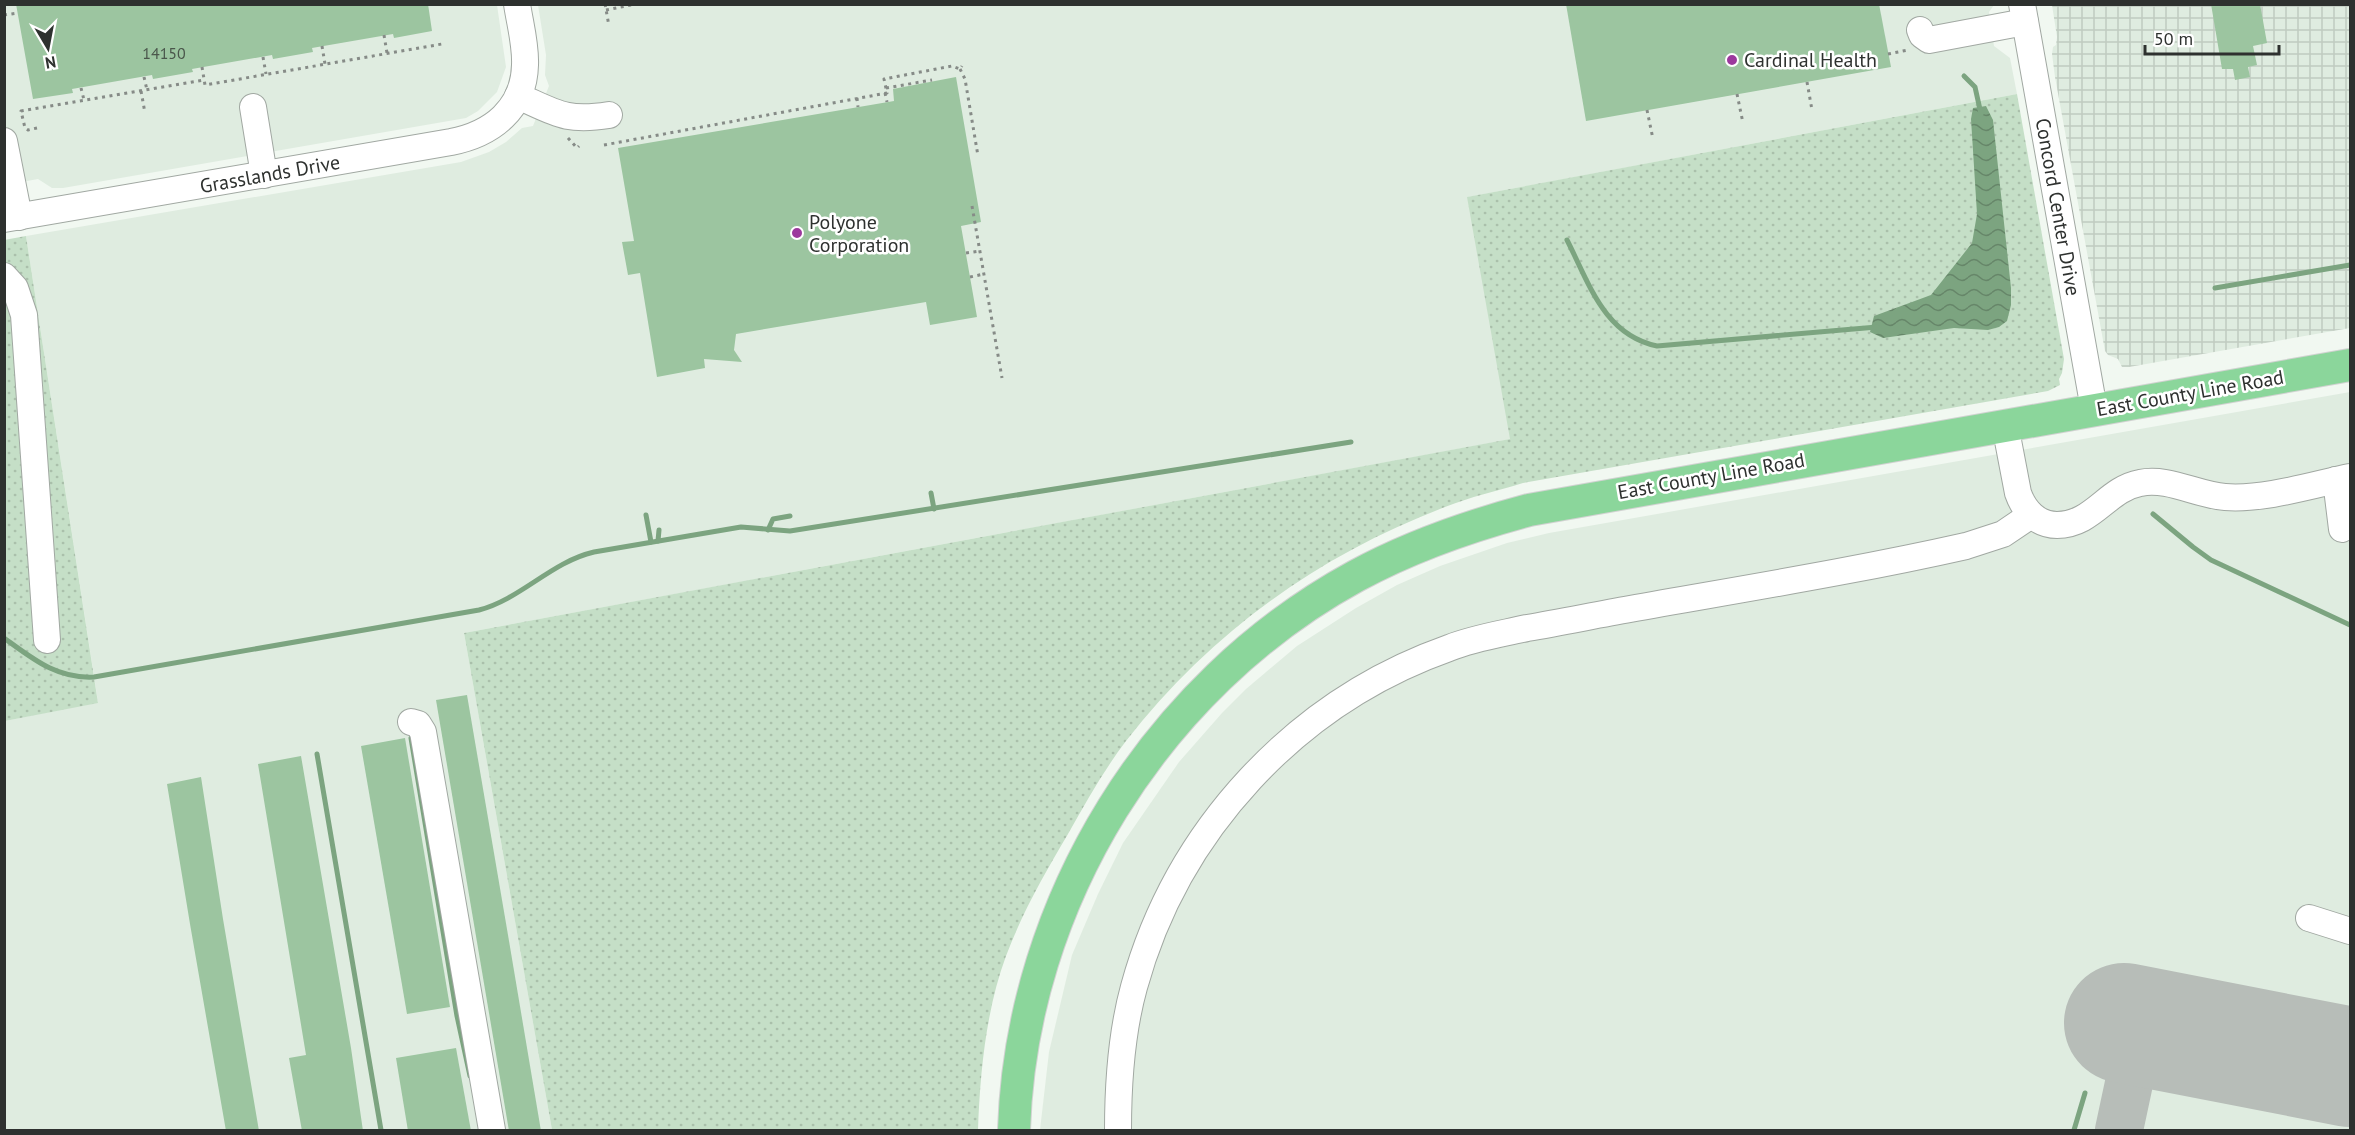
<svg xmlns="http://www.w3.org/2000/svg" width="2355" height="1135" font-family="'PT Sans',sans-serif">
  <style>
    .built { fill: #dfece0 }
    .industrial { fill: url(#industrial-grid) }
    .grass { fill: url(#grass-dots) }
    .water { fill: url(#water-waves) }
    .lines { fill: none; stroke-linecap: round; stroke-linejoin: round }
    .stream { stroke: #7ca480; stroke-width: 5 }
    .taxiway { stroke: #b7bdb8; stroke-width: 48 }
    .runway { stroke: #b7bdb8; stroke-width: 120 }
    .building { fill: #9cc5a0 }
    .minor-casing { stroke: #a1a8a2; stroke-width: 28 }
    .major-casing { stroke: #d1d2d1; stroke-width: 34 }
    .path { stroke: #868b87; stroke-width: 3; stroke-dasharray: 3 4.5; stroke-linecap: butt }
    .minor { stroke: #fff; stroke-width: 26 }
    .major { stroke: #8bd69b; stroke-width: 32 }
    .poi-dot { fill: #9c389d; stroke: #fff; stroke-width: 2 }
    .labels { text-anchor: middle; stroke-width: 5; stroke-linejoin: round; paint-order: stroke }
    .number-label { font-size: 16px; fill: #4a564b }
    .poi-label { font-size: 20px; fill: #2e312f; stroke: #fff; text-anchor: start }
    .street-label { font-size: 20px; fill: #2e312f; stroke: #fff }
  </style>
  <defs>
    <pattern id="industrial-grid" width="8" height="8" patternUnits="userSpaceOnUse" patternTransform="scale(1.5)"><rect width="8" height="8" fill="#dfece0"/><path d="M0 4h8M4 0v8" fill="none" stroke="#c0cbc0"/></pattern>
    <pattern id="grass-dots" width="8" height="8" patternUnits="userSpaceOnUse" patternTransform="scale(1.5)"><rect width="8" height="8" fill="#c5dfc7"/><path d="M2 2h.1M6 6h.1" fill="none" stroke="#aac0ab" stroke-width="1.8" stroke-linecap="round"/></pattern>
    <pattern id="water-waves" width="16" height="10" patternUnits="userSpaceOnUse" patternTransform="scale(1.5)"><rect width="16" height="10" fill="#7ca480"/><path d="M0 5q4-4 8 0t8 0" fill="none" stroke="#668669"/></pattern>
  </defs>
  <rect width="100%" height="100%" fill="#f1f8f1"/>
  <!-- built -->
  <g class="built">
    <path d="M5,5H497L506,67L497,92L478,111L466,118L63,188H52L38,179L5,185Z"/>
    <path d="M538,5H1994L1989,12L1994,46L2010,58L2017,94L1468,197L1511,439L464,633L552,1130H5V721L98,702L26,236L461,162L489,152L506,142L522,128L533,126L549,86L545,75L546,55Z"/>
    <path d="M2350,392V1130H1040L1049,1052L1072,955L1098,894L1123,843L1179,762L1222,713L1246,689L1297,646L1356,608L1397,585L1440,566L1507,543L1549,533Z"/>
  </g>
  <!-- industrial -->
  <path class="industrial" d="M2052,5H2350V328L2129,367H2122L2118,359L2108,355L2105,351L2055,77L2052,54L2053,47L2056,45L2057,37Z"/>
  <!-- grass -->
  <g class="grass">
    <path d="M2017,94L2064,359L2062,373L2059,379L2060,385L2048,391L1523,483C1497,491 1470,497 1445,507C1317,556 1210,633 1126,741C1104,770 1086,802 1068,834C1045,873 1022,913 1006,956C986,1010 980,1073 978,1130H552L464,633L1510,439L1467,197Z"/>
    <path d="M26,236L98,703L5,721L4,240Z"/>
  </g>
  <!-- water -->
  <path class="water" d="M1986,106L1993,120L2011,288V305L2007,321L1999,327L1988,330L1954,328L1883,338L1870,332L1874,316L1931,295L1972,243L1977,214L1971,119L1973,108Z"/>
  <g class="lines">
    <!-- stream -->
    <g class="stream">
      <path d="M1964,76L1975,87L1981,114"/>
      <path d="M1567,240C1589,283 1604,335 1657,346L1877,327"/>
      <path d="M2215,288L2350,265"/>
      <path d="M931,493L934,509"/>
      <path d="M2153,514L2193,547L2211,560L2350,625"/>
      <path d="M646,515L651,542"/>
      <path d="M768,530L773,519L790,516"/>
      <path d="M658,541L659,530"/>
      <path d="M4,638C33,659 57,679 94,677L479,610C521,599 551,562 594,552L741,527L790,531L1351,442"/>
      <path d="M411,738L457,1016L470,1076"/>
      <path d="M317,754L381,1130"/>
      <path d="M2074,1130L2085,1093"/>
    </g>
    <!-- taxiway -->
    <path class="taxiway" d="M2119,1130L2141,1027"/>
    <!-- runway -->
    <path class="runway" d="M2124,1023L2350,1067"/>
  </g>
  <!-- building -->
  <g class="building">
    <path d="M16,4H428L432,31L394,38L393,34L312,48L313,52L273,59L272,55L192,69L193,72L153,79L152,75L72,89L73,93L33,99Z"/>
    <path d="M1566,4H1879L1891,67L1586,121Z"/>
    <path d="M2211,4H2260L2267,43L2253,46L2257,65L2248,67L2250,77L2235,80L2233,69H2222Z"/>
    <path d="M956,77L981,222L961,226L977,317L930,325L926,302L736,334L734,350L742,362L704,359L705,368L657,377L640,273L628,275L622,242L634,241L618,148L894,101L893,89Z"/>
    <path d="M467,695L508,935L541,1131H509L436,700Z"/>
    <path d="M405,738L450,1007L407,1014L361,746Z"/>
    <path d="M301,756L351,1048L363,1131H302L289,1058L306,1055L258,764Z"/>
    <path d="M201,777L223,919L259,1131H226L190,924L167,784Z"/>
    <path d="M456,1048L471,1131H408L396,1058Z"/>
  </g>
  <g class="lines">
    <defs>
      <g id="minor">
        <path d="M2022,4L2094,409"/>
        <path d="M1920,30L1922,35L1929,40L2025,22"/>
        <path d="M518,96C556,113 566,122 609,115"/>
        <path d="M253,107L264,175"/>
        <path d="M4,141L19,217"/>
        <path d="M4,219L451,142C492,134 524,109 525,65C526,45 520,24 517,4"/>
        <path d="M4,276L15,288L24,315L47,640"/>
        <path d="M2005,425L2018,493C2024,510 2037,525 2057,525C2093,525 2107,489 2140,483C2168,477 2197,495 2225,497C2264,500 2312,485 2350,477"/>
        <path d="M2336,480L2342,529"/>
        <path d="M411,722L418,724L423,732L492,1130"/>
        <path d="M2309,918L2350,931"/>
        <path d="M1118,1130C1118,1082 1121,1034 1134,987C1177,830 1296,702 1449,648C1474,638 1501,634 1527,628C1562,622 1596,615 1630,609C1742,589 1855,571 1966,546L2003,534L2031,515"/>
      </g>
      <path id="major" d="M1014,1130C1021,902 1156,685 1356,576C1411,546 1469,526 1529,510L2350,365"/>
    </defs>
    <!-- minor casing -->
    <use href="#minor" class="minor-casing"/>
    <!-- major casing -->
    <use href="#major" class="major-casing"/>
    <!-- path -->
    <g class="path">
      <path d="M605,4L609,26"/>
      <path d="M606,10L636,4"/>
      <path d="M4,15L18,13"/>
      <path d="M384,35L387,53"/>
      <path d="M322,46L325,64"/>
      <path d="M1888,54L1908,50"/>
      <path d="M263,57L266,74"/>
      <path d="M202,67L205,85L442,44"/>
      <path d="M960,69L965,79L978,156"/>
      <path d="M144,77L147,90"/>
      <path d="M1807,82L1812,110"/>
      <path d="M81,88L84,100"/>
      <path d="M886,88L932,80"/>
      <path d="M141,91L145,113"/>
      <path d="M885,93L887,102"/>
      <path d="M1737,94L1743,123"/>
      <path d="M857,98L858,107"/>
      <path d="M1647,110L1653,139"/>
      <path d="M37,128L28,130L25,128L21,111L204,80"/>
      <path d="M568,138L577,148L579,146"/>
      <path d="M604,145L887,93L884,79L952,66L960,69L962,66"/>
      <path d="M972,206L1002,378"/>
      <path d="M966,253L980,251"/>
      <path d="M970,277L984,274"/>
    </g>
    <!-- minor -->
    <use href="#minor" class="minor"/>
    <!-- major -->
    <use href="#major" class="major"/>
  </g>
  <!-- markers -->
  <g class="poi-dot">
    <circle cx="1732" cy="60" r="6"/>
    <circle cx="797" cy="233" r="6"/>
  </g>
  <g class="labels">
    <!-- number labels -->
    <g class="number-label">
      <text x="164" y="59">14150</text>
    </g>
    <!-- poi labels -->
    <g class="poi-label">
      <text x="1744" y="67">Cardinal Health</text>
      <text x="809" y="229">Polyone<tspan x="809" dy="23">Corporation</tspan></text>
    </g>
    <!-- street labels -->
    <g class="street-label">
      <text transform="translate(270 174) rotate(-10)" y="7">Grasslands Drive</text>
      <text transform="translate(2058 207) rotate(80)" y="7">Concord Center Drive</text>
      <text transform="translate(2190 393) rotate(-10)" y="7">East County Line Road</text>
      <text transform="translate(1711 476) rotate(-10)" y="7">East County Line Road</text>
    </g>
  </g>
  <!-- border -->
  <rect width="2355" height="1135" fill="none" stroke="#2e312f" stroke-width="12"/>
  <!-- north arrow -->
  <g transform="translate(48 48) rotate(170)" stroke="#ffffff" stroke-width="4.5" paint-order="stroke">
  <path d="M0-4.5L10 22L0 15L-10 22Z" fill="#2e312f"/>
  <text y="-9" font-size="16" font-weight="bold" text-anchor="middle" fill="#2e312f">N</text>
  </g>
  <!-- scale -->
  <path d="M2145 45v9h134v-9" fill="none" stroke="#2e312f" stroke-width="3"/>
  <text x="2154" y="45" font-size="18" fill="#2e312f" stroke="#ffffff" stroke-width="4.5" paint-order="stroke">50 m</text>
</svg>
